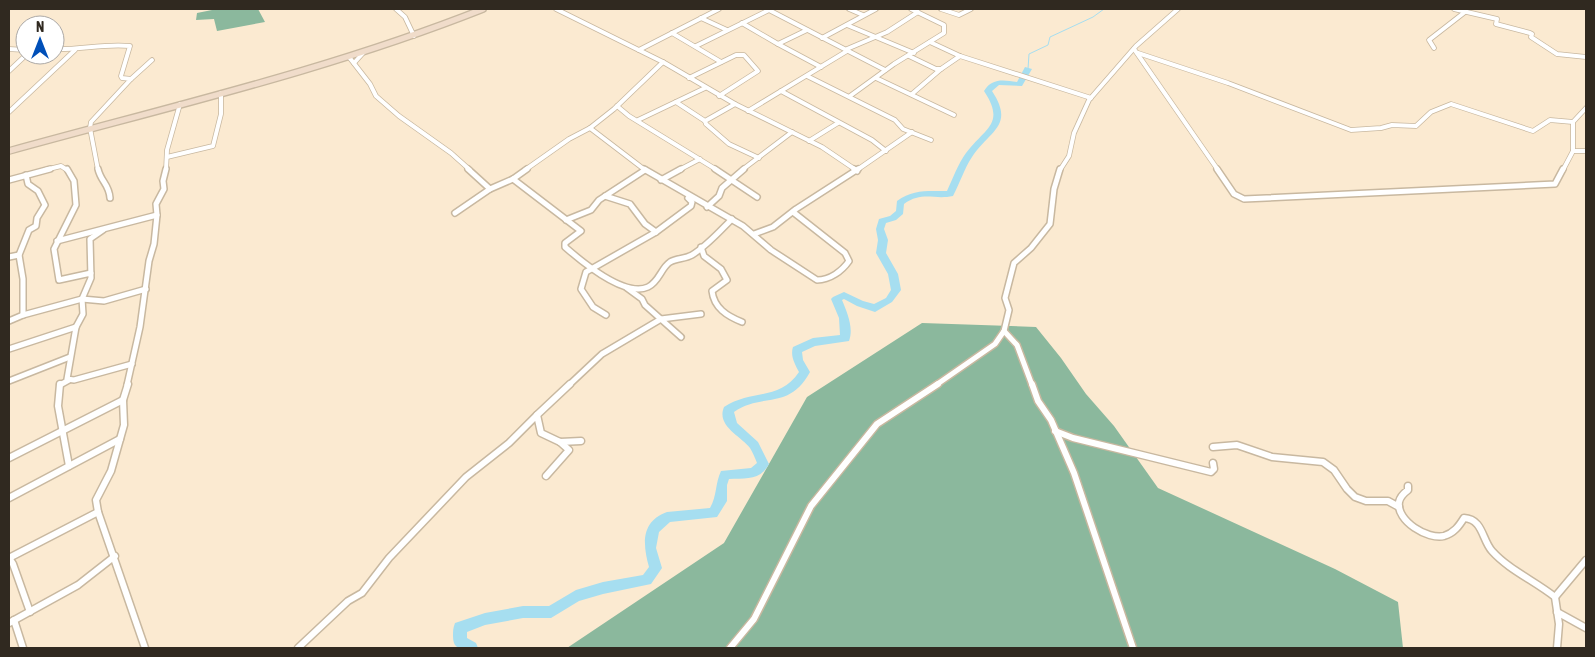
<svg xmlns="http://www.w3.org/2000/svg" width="1595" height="657" font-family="'Asap Condensed',sans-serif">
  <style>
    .forest { fill: #8bb89d }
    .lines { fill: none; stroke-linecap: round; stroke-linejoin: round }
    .stream { stroke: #a6def0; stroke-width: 1 }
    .river { fill: #a6def0; fill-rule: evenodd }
    .minor-far2-casing { stroke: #c8b8a0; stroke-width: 5.5 }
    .minor-far1-casing { stroke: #c8b8a0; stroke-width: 8 }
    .minor-casing { stroke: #c8b8a0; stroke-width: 9 }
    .secondary-casing { stroke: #c8b8a0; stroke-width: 8 }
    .minor-far2 { stroke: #fff; stroke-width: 4 }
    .minor-far1 { stroke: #fff; stroke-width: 5 }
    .minor { stroke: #fff; stroke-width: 6 }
    .secondary { stroke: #f0dcca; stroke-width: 5.5 }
  </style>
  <rect width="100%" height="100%" fill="#fbead1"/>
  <!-- forest -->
  <g class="forest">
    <path d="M209,9H258L265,22L217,31L214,19L196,20L197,13L212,10Z"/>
    <path d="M922,323L1036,327L1061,358L1086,394L1114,426L1158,488L1335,569L1398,602L1403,648H567L724,543L807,397Z"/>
  </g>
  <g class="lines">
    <!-- stream -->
    <path class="stream" d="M1028,69L1029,54L1048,45L1050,37L1093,17L1104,9"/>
    <!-- river -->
    <path class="river" d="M1025,67L1032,69L1022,86L999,85L992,91C1015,126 990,130 972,157C964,169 960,183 953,196C934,200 922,191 904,204L903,214L896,220L886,223L884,229L888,240L886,253L898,274L901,290L892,302L875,312L857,306L844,299L842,300C847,312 854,328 849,341L815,346L802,352L803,360L810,372C789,411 762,392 734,412L737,423L758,442L769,464C760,481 746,478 729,479L727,485V501L717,517L670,522L659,532L656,548L662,568L651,584L603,594L579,601L551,618H523L485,625L467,632V638L476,643L478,648C465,648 453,653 453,636C453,631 453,628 455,623L485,613L523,606H549L576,590L603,582L643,575L649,567C643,545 640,522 667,512L710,508C717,496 715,484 721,471L751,468L757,463C755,458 753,453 750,448C741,436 716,426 724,407C751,389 780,401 799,372C795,364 790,356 793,347L813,338L840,335L839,318L831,299L833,297L844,292L863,301L874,304L886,298L891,290L888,274L876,253L878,240L876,229L879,219L890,216L896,211L897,201C913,189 928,191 947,191C953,178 958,164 966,153C985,128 1006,124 984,91C992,78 1003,80 1017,82Z"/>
    <defs>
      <g id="minor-far2">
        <path d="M396,9L405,17L414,36"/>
        <path d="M556,9L663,62L735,104L822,147L856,170"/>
        <path d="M849,9L863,15"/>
        <path d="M941,9L959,15L971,9"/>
        <path d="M1454,9L1497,19L1496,24L1530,33L1532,34L1531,37L1557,54L1586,57"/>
        <path d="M769,10L885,70"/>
        <path d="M701,18L727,30"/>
        <path d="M742,23L778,44L807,30"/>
        <path d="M847,25L914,53"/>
        <path d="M672,33L721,62"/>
        <path d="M822,38L876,9"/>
        <path d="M930,42L960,56L1091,98"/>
        <path d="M778,44L821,67"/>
        <path d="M696,46L771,9"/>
        <path d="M1434,48L1429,40L1465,12"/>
        <path d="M9,49L25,50"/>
        <path d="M55,49C80,50 106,43 130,46L121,76L122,78L131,79L91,122L90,128L98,170"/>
        <path d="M1134,49L1218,170"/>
        <path d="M639,50L719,9"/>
        <path d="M1138,53L1228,83L1351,130L1381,128L1392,125L1416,126L1431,112L1451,104L1533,131L1550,120L1573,122L1586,108"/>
        <path d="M909,56L936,69H941"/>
        <path d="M349,57L370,84L376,96L399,116L451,153L470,170"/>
        <path d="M354,63L364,52"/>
        <path d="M9,71L26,55"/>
        <path d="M807,76L895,120L903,129L931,140"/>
        <path d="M689,78L736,55H744L758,71L719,96"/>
        <path d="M876,78L954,115"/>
        <path d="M131,79L152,60"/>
        <path d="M781,91L872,140L886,151"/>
        <path d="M912,94L941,69L960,56"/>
        <path d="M850,96L894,64L944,33V25L911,9"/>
        <path d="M676,102L705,121"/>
        <path d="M735,104L705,121L706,124L729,144L759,158"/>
        <path d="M617,106L629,116L717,170"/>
        <path d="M748,111L847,51V49L887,32L918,12"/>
        <path d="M9,112L75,50"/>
        <path d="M638,120L705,88"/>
        <path d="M590,128L645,170"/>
        <path d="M809,141L838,123"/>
        <path d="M1573,151H1586"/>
        <path d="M167,157L213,146L221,114V93"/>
        <path d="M45,170L61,166L67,170"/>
        <path d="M166,170L167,150L180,104"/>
        <path d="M525,170L569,139L590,128L614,109L663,62"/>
        <path d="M679,170L700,159"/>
        <path d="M742,170L792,132"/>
        <path d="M857,170L912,132"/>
        <path d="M1060,170L1069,156L1074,133L1089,100L1136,46L1178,9"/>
        <path d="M1563,170L1573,151V122"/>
      </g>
      <g id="minor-far1">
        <path d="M67,169L74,181L76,205L54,249L59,280L91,273"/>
        <path d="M98,169C101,182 109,184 110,198"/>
        <path d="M468,169L490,189L513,179L527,169"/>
        <path d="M644,169L743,226L771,250L817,280C830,280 842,271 849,261L845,253L793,212"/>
        <path d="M715,169L757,197"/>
        <path d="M854,169L857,171"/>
        <path d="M1217,169L1234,194L1244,199L1555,184L1563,169"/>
        <path d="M513,179L581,231L565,243V247C581,261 625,298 648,287C659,282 661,268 670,262C677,258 685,259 692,255C707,246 720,231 732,219"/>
        <path d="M9,180L50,169"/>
        <path d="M661,180L681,169"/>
        <path d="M605,196L630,204L645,224L656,232"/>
        <path d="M707,207L719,196L722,188L744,169"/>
        <path d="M455,213L490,189"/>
        <path d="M566,220L591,210L599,200L645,170"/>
        <path d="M103,230L90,239L91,278L82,299L83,314L76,327L67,379L74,380L132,364"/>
        <path d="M754,234L773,227L796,209L858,169"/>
        <path d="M57,241L157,215"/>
        <path d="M701,247L704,256L721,269L727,280L712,291C714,308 727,316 742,322"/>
        <path d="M9,257L19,255"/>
        <path d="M627,288L642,299L645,305L681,337"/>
        <path d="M23,315V279L19,255L29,230L36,226L37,218L45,205L38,191L28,184L26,175"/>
        <path d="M606,315L593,307L581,289L586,272L656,232L691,206L692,202L688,198"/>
        <path d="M9,321L23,315L82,299L104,301L146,289"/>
        <path d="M1004,331L1017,345L1032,385"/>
        <path d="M9,349L76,327"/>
        <path d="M9,381L70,357"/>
        <path d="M60,385L69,380"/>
        <path d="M127,385L140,327L149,261L154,244L157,215L156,204L164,189L163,181L166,169"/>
        <path d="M569,385L602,354L661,319L701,314"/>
        <path d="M936,385L995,344L1004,331L1009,310L1005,298L1014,263L1031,248L1050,224L1054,189L1060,169"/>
      </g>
      <g id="minor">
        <path d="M60,384L58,406L69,466"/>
        <path d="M128,384L123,400L124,425L111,471L96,500L98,512L145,648"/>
        <path d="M1032,384L1038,401L1051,420L1074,473L1133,648"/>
        <path d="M537,415L570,384"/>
        <path d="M1055,431L1073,438L1211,472L1214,469L1213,463"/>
        <path d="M1213,447L1237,445L1272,457L1323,462L1334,470L1347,489L1355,497L1366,501H1388L1399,507"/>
        <path d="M9,458L123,400"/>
        <path d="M546,476L569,450L560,442"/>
        <path d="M1408,486V490C1404,493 1400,497 1399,502C1396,521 1428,540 1444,536C1454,533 1459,526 1464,518C1483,519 1482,540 1492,551C1509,570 1535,581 1555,597L1559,624L1557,648"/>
        <path d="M9,498L120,439"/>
        <path d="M9,558L98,512"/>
        <path d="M9,558L13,564L30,612"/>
        <path d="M1555,597L1586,560"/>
        <path d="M1557,612L1586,628"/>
        <path d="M14,620L23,648"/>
        <path d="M9,623L78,585L115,556"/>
        <path d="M298,648L348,601L362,593L389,558L466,477L509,443L537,415L541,433L560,442L581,441"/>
        <path d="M730,648L754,619L811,506L877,424L938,384"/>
      </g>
      <path id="secondary" d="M9,151C168,107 329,70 483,9"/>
    </defs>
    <!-- minor-far2 casing -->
    <use href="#minor-far2" class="minor-far2-casing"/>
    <!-- minor-far1 casing -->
    <use href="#minor-far1" class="minor-far1-casing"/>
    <!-- minor casing -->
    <use href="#minor" class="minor-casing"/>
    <!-- secondary casing -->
    <use href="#secondary" class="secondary-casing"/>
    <!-- minor-far2 -->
    <use href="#minor-far2" class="minor-far2"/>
    <!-- minor-far1 -->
    <use href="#minor-far1" class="minor-far1"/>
    <!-- minor -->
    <use href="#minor" class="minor"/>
    <!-- secondary -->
    <use href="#secondary" class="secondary"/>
  </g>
  <!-- border -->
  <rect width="1595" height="657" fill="none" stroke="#302920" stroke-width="20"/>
  <!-- north arrow -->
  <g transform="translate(40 40)"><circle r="24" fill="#ffffff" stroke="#aca9a6"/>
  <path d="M0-4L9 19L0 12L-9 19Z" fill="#004fb8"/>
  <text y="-8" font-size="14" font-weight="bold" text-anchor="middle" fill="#302920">N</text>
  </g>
</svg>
